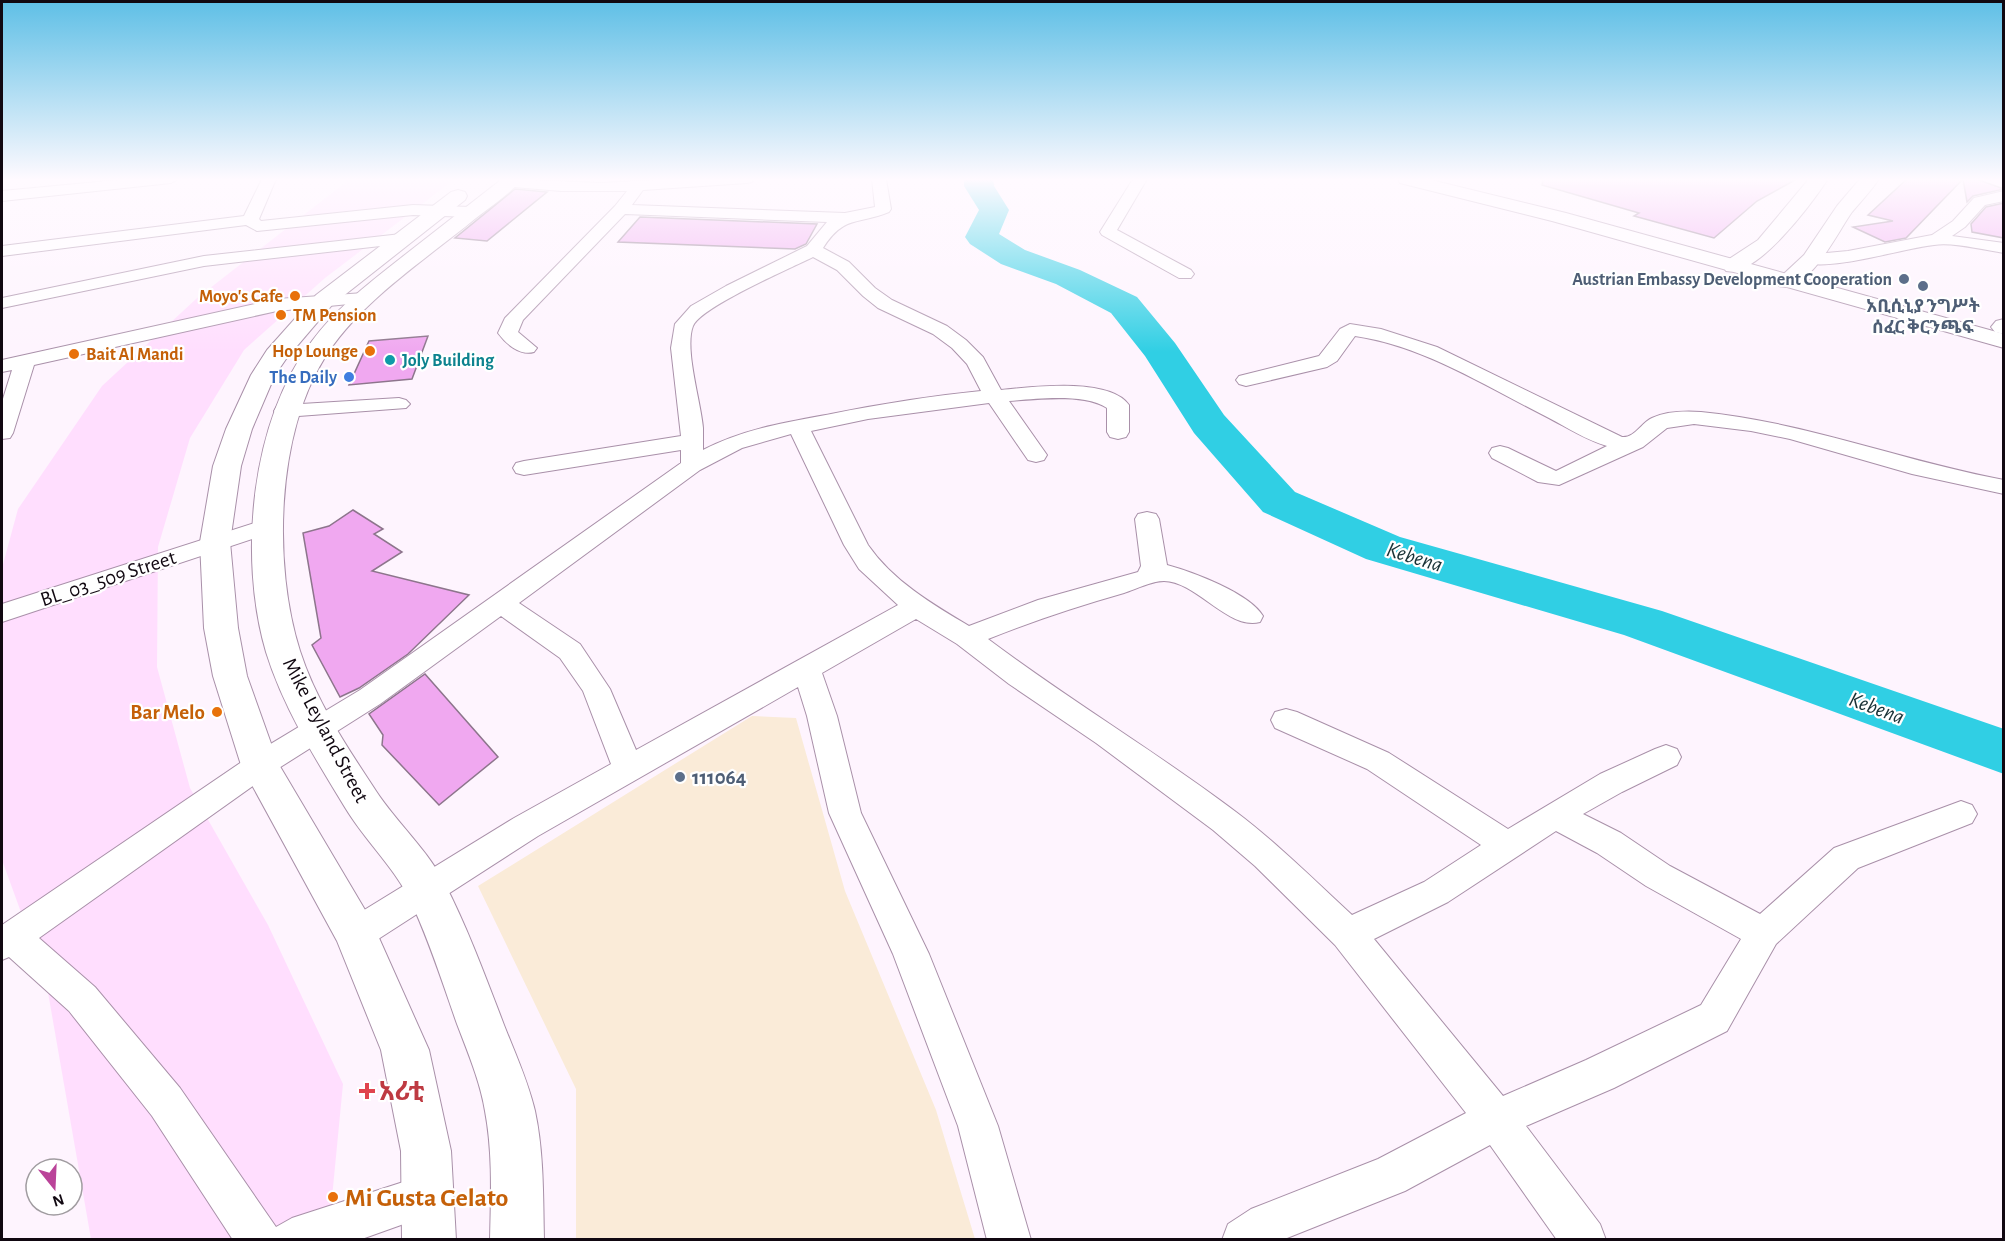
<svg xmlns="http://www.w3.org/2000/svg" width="2005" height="1241" font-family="'Alegreya Sans','Noto Sans Ethiopic',sans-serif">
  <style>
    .built { fill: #ffdefe }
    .education { fill: #faebd8 }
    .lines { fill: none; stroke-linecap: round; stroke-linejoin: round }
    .river { fill: #30cfe4; fill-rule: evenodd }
    .building { fill: #f0a8f0; stroke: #8d758c; stroke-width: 1.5 }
    .street-casing { stroke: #a990a9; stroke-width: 2 }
    .secondary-casing { stroke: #a990a9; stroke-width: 2 }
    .primary-casing { stroke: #a990a9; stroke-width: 2 }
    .street { fill: #fff; fill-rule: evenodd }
    .secondary { fill: #fff; fill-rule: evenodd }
    .primary { fill: #fff; fill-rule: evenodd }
    .service-dot { fill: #5c6f8a; stroke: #fff; stroke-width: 2 }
    .food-dot { fill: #e8710a; stroke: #fff; stroke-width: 2 }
    .culture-dot { fill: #0f9aa8; stroke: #fff; stroke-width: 2 }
    .shop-dot { fill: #3f7fe0; stroke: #fff; stroke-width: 2 }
    .health-dot { fill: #e0444e; stroke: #fff; stroke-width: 2 }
    .labels { text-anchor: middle; stroke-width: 4.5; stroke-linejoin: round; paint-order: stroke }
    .far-service-label { font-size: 18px; font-weight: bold; fill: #4e5e75; stroke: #fff; text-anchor: end }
    .far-food-label { font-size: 18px; font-weight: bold; fill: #c56008; stroke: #fff; text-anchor: end }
    .far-culture-label { font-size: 18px; font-weight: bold; fill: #0d838f; stroke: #fff; text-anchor: start }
    .far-shop-label { font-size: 18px; font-weight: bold; fill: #366cbe; stroke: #fff; text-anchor: end }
    .street-label { font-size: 21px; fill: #110811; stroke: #fff }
    .food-label { font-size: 21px; font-weight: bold; fill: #c56008; stroke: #fff; text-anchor: end }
    .service-label { font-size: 21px; font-weight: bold; fill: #4e5e75; stroke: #fff; text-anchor: start }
    .water-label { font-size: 22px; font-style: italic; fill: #193236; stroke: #fff }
    .near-health-label { font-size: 26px; font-weight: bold; fill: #be3a42; stroke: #fff; text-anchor: start }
    .near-food-label { font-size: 26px; font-weight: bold; fill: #c56008; stroke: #fff; text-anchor: start }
  </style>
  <rect width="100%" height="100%" fill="#fef4fe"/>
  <!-- built -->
  <path class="built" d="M350,179H455L325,278L244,350L190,438L158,547L157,667L190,788L268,925L343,1084L328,1239H91L46,981L2,860V568L18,509L102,386L196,299Z"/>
  <!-- education -->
  <path class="education" d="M752,716L796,718L845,891L936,1110L975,1239H576V1089L478,886Z"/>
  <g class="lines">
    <!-- river -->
    <path class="river" d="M964,179H993L994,186L1009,210L999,234L1025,250L1080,270L1137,297L1175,343L1224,415L1295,492L1400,537L1662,611L2004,729V774L1624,635L1366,559L1263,512L1194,433L1145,356L1111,313L1056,284L1001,264L970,244L965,237L979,210L964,186Z"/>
  </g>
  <!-- building -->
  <g class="building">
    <path d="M1543,179H1797L1757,201L1714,238L1634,216L1639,213L1542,185Z"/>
    <path d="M1907,179H1963L1906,238L1885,242L1853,227L1893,221L1868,215Z"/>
    <path d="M1963,179H1976L2004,189L1973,196L1967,202Z"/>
    <path d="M515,189L547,192L487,241L455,238Z"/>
    <path d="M2004,203V238L1972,232L1971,224L1986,207Z"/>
    <path d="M640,217L817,224L806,244L795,249L618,242Z"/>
    <path d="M428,336L412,379L349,385L369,341Z"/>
    <path d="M353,510L383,529L374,534L402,552L372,571L469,595L408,654L359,688L340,697L312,645L321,638L303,533L329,526Z"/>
    <path d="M425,674L498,757L439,805L382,745L383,735L369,714Z"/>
  </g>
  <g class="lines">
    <defs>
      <g id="street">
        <path d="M129,179H178L171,183L2,201V191Z"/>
        <path d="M262,179H276L259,219L261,221L413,205L471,207L479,212L471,217L413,215L257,231L246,225L2,256V246L244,216Z"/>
        <path d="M507,179L601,183L674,179H754L752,182L747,183L643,190L632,205L845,213L875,207L872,179H886L891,209L889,212C857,225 844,215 823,248L849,262L875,288L892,300L947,326L966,340L983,357L1001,390C1032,387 1109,377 1129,405V432L1126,437L1118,439L1110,437L1107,432V408C1084,393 1036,399 1009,401L1047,455L1044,460L1036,462L1028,460L989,403L868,419L811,431L868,545C893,581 932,604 969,626L1038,600L1138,572L1141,566L1135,519L1138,514L1147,512L1156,514L1159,519L1167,565C1193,572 1249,593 1263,616L1260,622C1229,631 1196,581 1164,581C1152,581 1136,589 1124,593C1078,606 1033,621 988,639C1069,700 1155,751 1236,812C1277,843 1314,880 1352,915L1424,882L1481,845L1367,769L1275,728L1271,720L1275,712L1286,709L1297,712L1389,753L1508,829L1600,774L1655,749L1666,745L1677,749L1681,757L1677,765L1622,792L1583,814L1621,833L1670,866L1760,914L1834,848L1961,801L1972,805L1977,814L1972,823L1858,868L1776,944L1727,1031L1614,1088L1526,1126L1600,1224L1606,1240H1557L1490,1145L1405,1191L1282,1240H1222L1228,1224L1251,1209L1378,1159L1466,1113L1335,945L1255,866L1213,830L1096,743L1009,684L957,644L916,619L822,673L837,716L861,813L929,954L998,1126L1031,1240H987L958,1126L893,954L829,813L807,716L798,687L538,836L369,945L356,950L343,945L338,934L343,923L514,818L611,764L583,691L560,658L501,616L380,704L271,773L39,938L95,987L180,1088L276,1227L292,1218L428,1174L443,1180L449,1195L443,1210L359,1240H233L152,1116L69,1011L9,957L2,960V925L249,757L360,690L681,463V450L524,475L516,473L513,468L516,463L524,461L681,436L671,348L675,324L691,306L726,286L807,246L827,222L625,214L523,320L518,332L537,348L534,352C520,356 506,344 498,333L505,318L615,206L627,191H561L503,186L500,183ZM813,257L837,270L863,296L878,308L933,334L952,348L967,364L981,391C931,396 880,404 831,414C787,422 743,429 703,450C703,442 703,436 703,428C701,402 684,349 693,326C701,307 791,268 813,257ZM791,434L844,545L859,569L898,605L636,750L610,689L580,644L519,603L700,470L742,448ZM1556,831L1597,853L1646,886L1741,939L1701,1005L1586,1060L1503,1096L1374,939L1448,902Z"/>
        <path d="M1133,179H1147L1117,230L1191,270L1194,274L1191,278H1179L1102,235L1100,232Z"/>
        <path d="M2004,191V201L1985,205L1965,227L1952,236L2004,243V253C1984,250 1953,242 1934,245C1900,249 1836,270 1805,263L1802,259L1805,255L1848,251L1932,235L1953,221L1974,198Z"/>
        <path d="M401,234L409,239L407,243L204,266L2,308V298L204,256Z"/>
        <path d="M364,293L370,294L373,298L370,302L277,311L34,365L13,433L10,438L2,439V402L12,370L2,372V360L277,299Z"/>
        <path d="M1350,324L1381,329L1437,347L1622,437C1635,438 1641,423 1652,418C1667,411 1685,411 1701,412C1805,422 1902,461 2004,480V494L1912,474L1790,439L1751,431L1694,424L1667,428L1643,447L1559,485L1538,482L1492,458L1489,453L1492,448L1500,446L1508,448L1556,471L1607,446C1586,440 1568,428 1549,418C1487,387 1424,346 1355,336L1337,361L1327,367L1246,386L1239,384L1236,380L1239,376L1319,356L1340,329Z"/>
        <path d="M399,398L406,400L410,404L406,408L285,417L277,416L274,411L277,406L285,405Z"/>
        <path d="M270,518L279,520L282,525L279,530L2,622V604Z"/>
      </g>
      <g id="secondary">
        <path d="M1809,179H1828C1812,203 1757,278 1726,271L1723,266L1726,261L1758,240Z"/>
        <path d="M1860,179H1879C1871,191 1861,201 1852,212C1837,233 1809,293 1779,286L1776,281L1804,255L1837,206Z"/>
        <path d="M2004,319V334L1995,332L1991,327L1996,321Z"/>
      </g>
      <g id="primary">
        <path d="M502,179H522C510,194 491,206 476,218C425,260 358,303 324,359C276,437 273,566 300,651C316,701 347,747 376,791C397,823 427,849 445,884C468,929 486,978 504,1025C515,1053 528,1081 535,1111C544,1153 543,1197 544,1240H490C491,1197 493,1153 485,1111C480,1081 468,1053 457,1024C443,984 430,943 412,904C396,869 366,842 346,809C316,760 283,707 266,652C238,557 251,420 312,341C338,306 372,281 406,254C438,229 470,204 502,179Z"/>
        <path d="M1397,179H1427L1566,213L2004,334V348L1552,221L1400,183Z"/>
        <path d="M458,190L465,192L467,196L465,200L332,305L286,359L275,375L252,429L241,466L230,542L238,628L247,676L278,763L371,920L429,1050L451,1151L456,1240H402L401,1151L381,1050L337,941L241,765L213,676L204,628L200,542L213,466L226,429L251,375L267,350L316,295L451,192Z"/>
      </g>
    </defs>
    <!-- street casing -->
    <use href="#street" class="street-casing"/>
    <!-- secondary casing -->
    <use href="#secondary" class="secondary-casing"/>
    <!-- primary casing -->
    <use href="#primary" class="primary-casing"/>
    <!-- street -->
    <use href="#street" class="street"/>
    <!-- secondary -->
    <use href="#secondary" class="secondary"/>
    <!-- primary -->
    <use href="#primary" class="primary"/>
  </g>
  <!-- sky -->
  <linearGradient id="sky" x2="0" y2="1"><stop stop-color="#5ebfe6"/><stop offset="0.51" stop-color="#fffaff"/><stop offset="1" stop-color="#fffaff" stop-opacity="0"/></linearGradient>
  <rect width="2005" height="352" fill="url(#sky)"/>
  <!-- markers -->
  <g class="service-dot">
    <circle cx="1904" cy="279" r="6"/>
    <circle cx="1923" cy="286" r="6"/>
    <circle cx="680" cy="777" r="6"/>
  </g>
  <g class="food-dot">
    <circle cx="295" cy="296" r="6"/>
    <circle cx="281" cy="315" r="6"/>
    <circle cx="370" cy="351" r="6"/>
    <circle cx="74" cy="354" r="6"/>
    <circle cx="217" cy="712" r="6"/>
    <circle cx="333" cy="1197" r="6"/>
  </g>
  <circle class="culture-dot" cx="390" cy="360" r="6"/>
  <circle class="shop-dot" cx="349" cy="377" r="6"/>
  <path class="health-dot" d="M364 1082h6v6h6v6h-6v6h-6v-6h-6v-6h6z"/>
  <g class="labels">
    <!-- far-service labels -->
    <g class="far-service-label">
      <text x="1892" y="285">Austrian Embassy Development Cooperation</text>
      <text x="1923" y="312" text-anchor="middle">አቢሲኒያ ንግሥት<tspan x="1923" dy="21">ሰፈር ቅርንጫፍ</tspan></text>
    </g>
    <!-- far-food labels -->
    <g class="far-food-label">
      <text x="283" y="302">Moyo's Cafe</text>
      <text x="293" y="321" text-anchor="start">TM Pension</text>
      <text x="358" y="357">Hop Lounge</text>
      <text x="86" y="360" text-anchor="start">Bait Al Mandi</text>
    </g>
    <!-- far-culture labels -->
    <g class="far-culture-label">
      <text x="402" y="366">Joly Building</text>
    </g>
    <!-- far-shop labels -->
    <g class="far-shop-label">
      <text x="337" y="383">The Daily</text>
    </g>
    <!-- street labels -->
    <g class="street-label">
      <text transform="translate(108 578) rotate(-18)" y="7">BL_03_509 Street</text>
      <text transform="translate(326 730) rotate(62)" y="7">Mike Leyland Street</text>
    </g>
    <!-- food labels -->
    <g class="food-label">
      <text x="205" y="719">Bar Melo</text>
    </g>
    <!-- service labels -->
    <g class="service-label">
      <text x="692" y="784">111064</text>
    </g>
    <!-- water labels -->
    <g class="water-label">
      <text transform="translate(1415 556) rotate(17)" y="8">Kebena</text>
      <text transform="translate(1877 707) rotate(20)" y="8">Kebena</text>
    </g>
    <!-- near-health labels -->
    <g class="near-health-label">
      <text x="379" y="1100">አሪቲ</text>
    </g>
    <!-- near-food labels -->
    <g class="near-food-label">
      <text x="345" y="1206">Mi Gusta Gelato</text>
    </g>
  </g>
  <!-- border -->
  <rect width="2005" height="1241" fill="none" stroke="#110811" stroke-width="6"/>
  <!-- north arrow -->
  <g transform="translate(54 1187) rotate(162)"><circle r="28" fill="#ffffff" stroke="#a09ca0" stroke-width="1.5"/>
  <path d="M0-4.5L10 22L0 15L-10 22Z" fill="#ba4399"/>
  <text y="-9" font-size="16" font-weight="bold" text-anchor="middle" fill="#110811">N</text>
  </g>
</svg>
